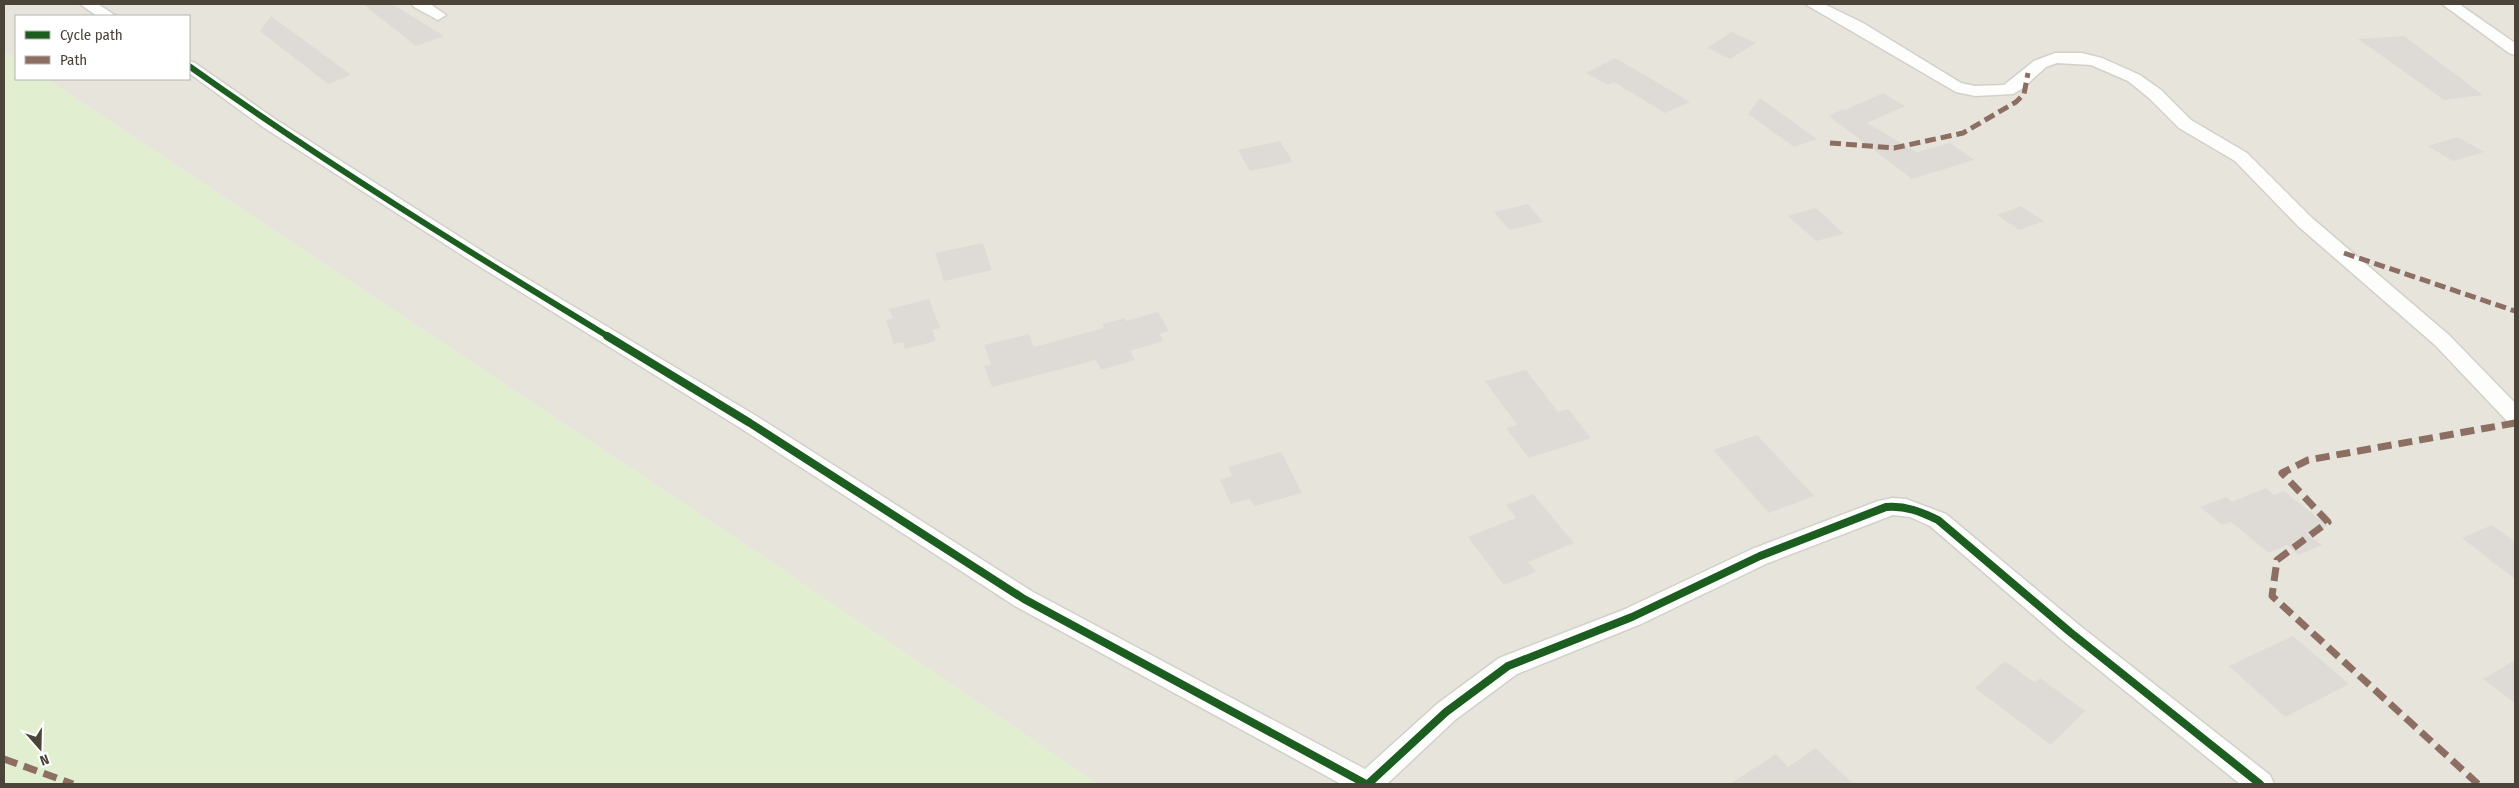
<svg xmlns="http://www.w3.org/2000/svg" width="2519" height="788" font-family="'Fira Sans Condensed',sans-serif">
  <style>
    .residential { fill: #e7e4dc }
    .green { fill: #e1eecf }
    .building { fill: #dedbd6 }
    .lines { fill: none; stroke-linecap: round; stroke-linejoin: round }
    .street-casing { stroke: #d2d0cb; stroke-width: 3 }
    .street { fill: #fdfdfc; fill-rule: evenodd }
    .quiet-far1 { stroke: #8d6e63; stroke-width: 5; stroke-dasharray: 11 5; stroke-linecap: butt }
    .quiet { stroke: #8d6e63; stroke-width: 7; stroke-dasharray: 14 7; stroke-linecap: butt }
    .cycleway-far1-casing { stroke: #fff; stroke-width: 9 }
    .cycleway-casing { stroke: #fff; stroke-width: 11 }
    .cycleway-far1 { stroke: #1b5e20; stroke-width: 6 }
    .cycleway { stroke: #1b5e20; stroke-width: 8 }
  </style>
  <rect width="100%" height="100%" fill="#f4f2ee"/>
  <!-- residential -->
  <path class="residential" d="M4,4H2515V784H1098L710,521L46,79H189V16H16V59L4,51Z"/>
  <!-- green -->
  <path class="green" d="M4,51L16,59V79H46L710,521L1098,784H4Z"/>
  <!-- building -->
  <g class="building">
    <path d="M363,4H392L444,36L416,46Z"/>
    <path d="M271,16L320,52L351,75L328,84L260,31Z"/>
    <path d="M1732,32L1756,43L1730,59L1707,48Z"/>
    <path d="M2404,36L2483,95L2444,100L2358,39Z"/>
    <path d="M1615,58L1629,66L1690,102L1665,113L1614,82L1608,85L1586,73Z"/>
    <path d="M1883,93L1905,106L1867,123L1917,152L1950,143L1974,160L1912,179L1829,116L1843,109L1845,110Z"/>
    <path d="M1760,98L1817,139L1794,147L1748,114Z"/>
    <path d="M2458,137L2484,152L2453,161L2428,146Z"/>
    <path d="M1280,141L1293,162L1250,171L1238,150Z"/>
    <path d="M1528,204L1543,222L1509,230L1494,212Z"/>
    <path d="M2021,206L2044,221L2019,230L1997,215Z"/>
    <path d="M1816,208L1844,234L1816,241L1788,216Z"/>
    <path d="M983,243L992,270L944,281L935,253Z"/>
    <path d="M929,299L940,328L932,330L936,341L905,349L903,342L894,344L886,320L893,318L889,309Z"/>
    <path d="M1158,312L1169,331L1160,334L1163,341L1130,351L1135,360L1101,370L1096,360L992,387L984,366L991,365L984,345L1029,334L1034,347L1104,328L1102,324L1125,318L1126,321Z"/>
    <path d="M1526,370L1558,412L1568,409L1591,438L1529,458L1506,428L1517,425L1485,381Z"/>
    <path d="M1757,435L1814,496L1769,513L1713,450Z"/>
    <path d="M1281,452L1302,493L1254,506L1250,499L1231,504L1220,480L1232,476L1228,467Z"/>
    <path d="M2266,488L2274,495L2284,491L2328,526L2308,535L2322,545L2298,555L2287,545L2269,553L2231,522L2222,525L2200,507L2226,497L2232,502Z"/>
    <path d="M1533,494L1574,543L1528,562L1536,572L1504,585L1468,537L1516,518L1506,505Z"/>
    <path d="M2492,525L2515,542V579L2462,538Z"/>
    <path d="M2293,636L2349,684L2285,717L2229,666Z"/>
    <path d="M2515,660V703L2483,679Z"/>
    <path d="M2005,661L2035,683L2040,678L2085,711L2051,745L1975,688Z"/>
    <path d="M1816,748L1853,784H1730L1776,754L1788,767Z"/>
  </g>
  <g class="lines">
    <defs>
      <g id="street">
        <path d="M80,4H98L116,16H97Z"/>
        <path d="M412,4H430L446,15L438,20L414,7Z"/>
        <path d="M1805,4H1824L1863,23L1961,83L1975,86L2004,85L2034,61L2055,53H2082L2102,58L2140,75L2161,90L2191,120L2247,153L2312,218L2449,335L2515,403V424L2507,421L2435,345L2298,226L2235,161L2179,128L2149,98L2128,81L2091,65L2057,63L2046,67L2023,88L2013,94L1975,96L1956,92Z"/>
        <path d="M2442,4H2459L2515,43V55L2509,53Z"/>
        <path d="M189,61L195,63L275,119L496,260L758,417L1033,592L1365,769L1437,704L1499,658L1623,610L1752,549L1878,501L1893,498L1906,499L1946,514L2079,625L2270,775L2274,784H2240L2061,639L1930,526L1910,517L1893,515L1768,563L1641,624L1517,674L1455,720L1387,784H1341L1015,606L742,429L482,268L263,127L189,73Z"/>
      </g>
    </defs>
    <!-- street casing -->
    <use href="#street" class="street-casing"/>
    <!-- street -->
    <use href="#street" class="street"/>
    <!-- quiet-far1 -->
    <g class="quiet-far1">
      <path d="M1830,143L1894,148L1963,133L2016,102L2024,94L2028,73"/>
      <path d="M2344,253L2515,311"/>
    </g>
    <!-- quiet -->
    <g class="quiet">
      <path d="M4,759L73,784"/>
      <path d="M2478,784L2272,596L2277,560L2328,522L2282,473L2308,460L2515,423"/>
    </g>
    <defs>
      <path id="cycleway-far1" d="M189,66C325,163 466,250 609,337"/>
      <g id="cycleway">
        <path d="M607,336L750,423L1024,599L1366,784"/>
        <path d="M1368,784L1446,712L1508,666L1632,617L1760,556L1886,507C1905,505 1921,512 1938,520L2070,632L2260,784"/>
      </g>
    </defs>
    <!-- cycleway-far1 casing -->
    <use href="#cycleway-far1" class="cycleway-far1-casing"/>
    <!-- cycleway casing -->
    <use href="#cycleway" class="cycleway-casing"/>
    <!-- cycleway-far1 -->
    <use href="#cycleway-far1" class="cycleway-far1"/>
    <!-- cycleway -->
    <use href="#cycleway" class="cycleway"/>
  </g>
  <!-- border -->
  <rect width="2519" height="788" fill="none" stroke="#4b4439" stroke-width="10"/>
  <!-- legend -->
  <rect x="15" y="15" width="175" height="65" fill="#ffffff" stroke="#b7b4b0"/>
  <rect x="25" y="31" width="25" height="8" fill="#1b5e20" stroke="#b7b4b0"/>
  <text x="60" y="40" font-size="15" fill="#4b4439">Cycle path</text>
  <rect x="25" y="56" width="25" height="8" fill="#8d6e63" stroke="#b7b4b0"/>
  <text x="60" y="65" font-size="15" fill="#4b4439">Path</text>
  <!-- north arrow -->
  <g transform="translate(40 748) rotate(160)" stroke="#ffffff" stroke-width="4" paint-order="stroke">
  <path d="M0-4L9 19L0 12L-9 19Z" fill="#4b4439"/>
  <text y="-8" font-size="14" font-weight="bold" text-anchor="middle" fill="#4b4439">N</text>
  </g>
</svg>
